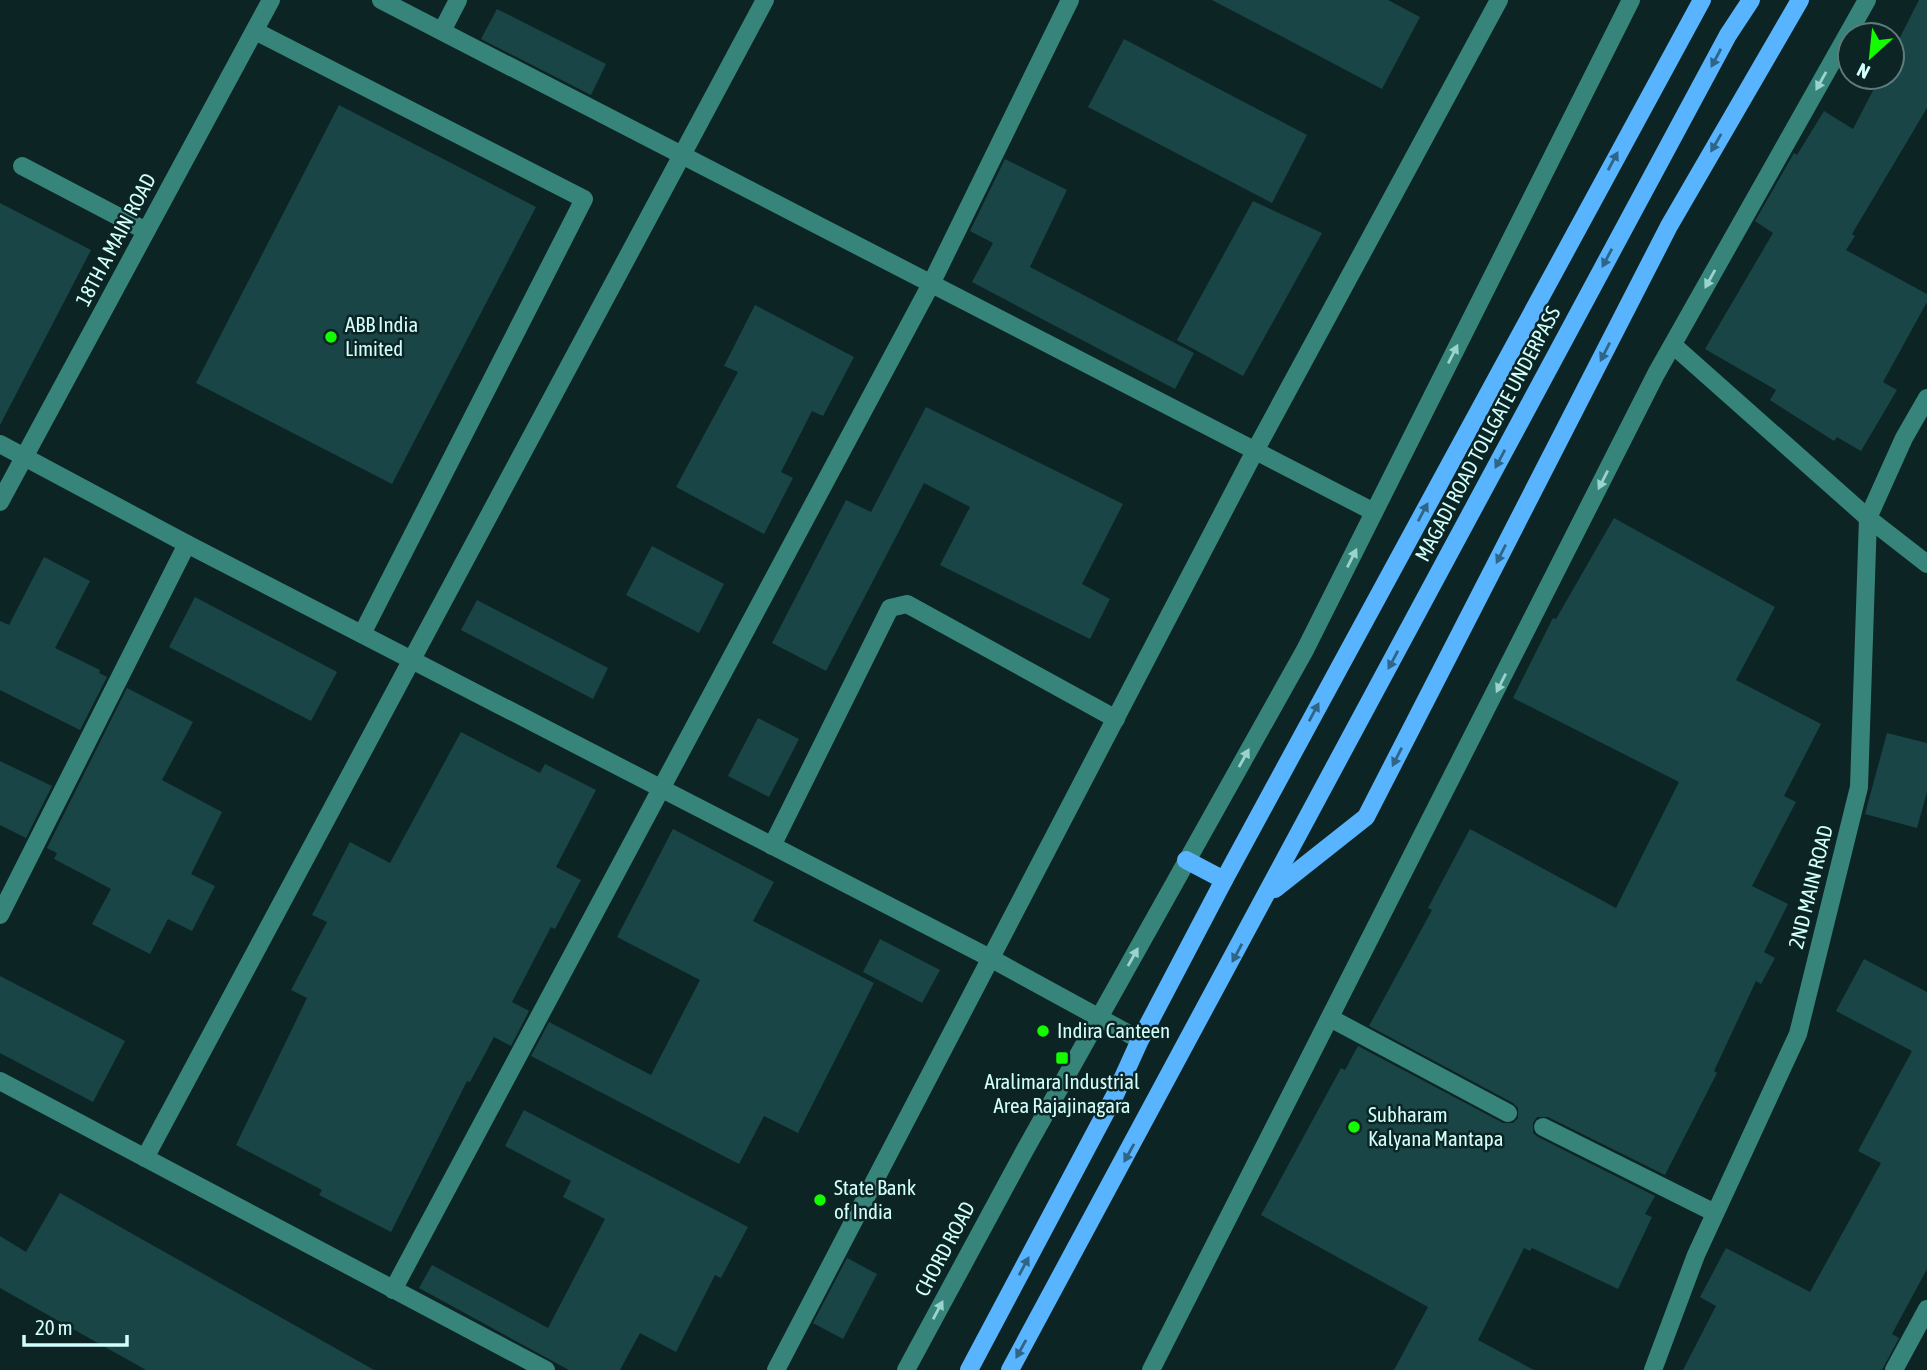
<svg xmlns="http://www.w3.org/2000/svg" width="1927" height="1370" font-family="'Asap Condensed',sans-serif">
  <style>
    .building { fill: #194546 }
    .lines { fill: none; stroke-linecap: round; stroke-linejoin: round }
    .minor { stroke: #37857a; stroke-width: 18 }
    .major { stroke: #58b4ff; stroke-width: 18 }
    .oneway { fill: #2f6587 }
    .oneway2 { fill: #9bd4ce }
    .poi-dot { fill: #13fc00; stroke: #0d2424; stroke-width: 2.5 }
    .labels { text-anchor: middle; stroke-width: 5; stroke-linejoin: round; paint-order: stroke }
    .street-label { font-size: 21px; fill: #d1fffc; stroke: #0d2424 }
    .poi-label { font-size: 21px; fill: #d1fffc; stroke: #0d2424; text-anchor: start }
  </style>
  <rect width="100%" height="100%" fill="#0d2424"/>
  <!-- building -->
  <g class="building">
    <path d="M1212,0H1388L1420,17L1382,89Z"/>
    <path d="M1919,0H1927V108L1852,234L1855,236L1846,250L1927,294V302L1883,382L1897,390L1861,451L1837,437L1834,441L1770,400L1776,390L1705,349L1773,233L1755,221L1794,153L1797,155L1824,111L1853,129L1880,77H1892V53Z"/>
    <path d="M497,9L606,64L591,95L481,39Z"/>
    <path d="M1124,39L1307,135L1272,203L1088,107Z"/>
    <path d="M339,105L536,207L392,484L196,383Z"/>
    <path d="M1005,159L1067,190L1030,267L1194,353L1175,389L972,282L993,243L970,231Z"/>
    <path d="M1253,201L1322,233L1243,376L1177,340Z"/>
    <path d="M0,203L91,250L0,425Z"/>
    <path d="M755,305L854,357L823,416L812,411L781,472L793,478L764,534L676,487L738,372L724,366Z"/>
    <path d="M926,407L1123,504L1082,584L1110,599L1090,639L940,565L970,507L924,483L826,671L772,643L846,500L871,512Z"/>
    <path d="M1614,518L1775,607L1736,680L1821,724L1784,796L1796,802L1752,886L1788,904L1764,952L1775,958L1761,984L1756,981L1714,1071L1717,1073L1665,1175L1548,1117H1537L1533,1123V1133L1538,1137L1655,1196L1645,1214L1652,1217L1618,1289L1532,1248L1530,1251L1524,1248L1478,1340L1534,1370H1394L1428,1307L1261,1215L1341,1068L1345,1070L1358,1046L1503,1123H1513L1518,1118V1108L1513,1103L1369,1026L1432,910L1428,908L1470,829L1616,908L1679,782L1513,698L1553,618L1556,619Z"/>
    <path d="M652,546L724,584L699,633L626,595Z"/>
    <path d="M44,557L90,581L55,648L100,670L99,673L107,677L80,730L0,690V621L9,625Z"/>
    <path d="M195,597L337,672L311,721L169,647Z"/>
    <path d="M477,600L608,668L593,699L461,630Z"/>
    <path d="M127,688L193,722L162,780L222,812L191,874L215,886L192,931L168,919L150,954L92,924L111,889L54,859L57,853L47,848Z"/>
    <path d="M758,718L799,739L769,797L728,776Z"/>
    <path d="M461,732L540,773L545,764L596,790L556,867L581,880L555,929L551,927L512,1002L529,1011L511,1046L494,1037L470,1082L467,1081L391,1232L319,1195L322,1190L236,1145L307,998L291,990L327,922L312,915L350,842L390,863Z"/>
    <path d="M1887,733L1927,743V792L1917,828L1865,814Z"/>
    <path d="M0,761L52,786L26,838L0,825Z"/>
    <path d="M673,829L774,882L753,921L874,983L798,1133L764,1116L739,1164L531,1056L549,1022L651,1075L700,980L617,937Z"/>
    <path d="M880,939L940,970L922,1003L863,972Z"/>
    <path d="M1864,959L1927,992V1269L1892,1334L1899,1338L1882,1370H1683L1716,1306L1700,1297L1726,1248L1810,1292L1881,1163L1858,1151L1912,1051L1836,1011Z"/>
    <path d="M0,976L125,1041L93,1102L0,1053Z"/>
    <path d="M524,1110L748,1227L721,1278L715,1275L676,1352L640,1333L620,1370H569L419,1288L432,1265L548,1328L605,1219L563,1197L571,1181L505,1146Z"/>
    <path d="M60,1193L374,1370H146L0,1288V1236L26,1252Z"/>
    <path d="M847,1258L877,1274L843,1339L813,1323Z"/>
  </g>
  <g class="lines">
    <!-- minor -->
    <g class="minor">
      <path d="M381,0L1374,512"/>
      <path d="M255,31L584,199L362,634"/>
      <path d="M442,31L458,0"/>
      <path d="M22,166L146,231"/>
      <path d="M1673,345L1868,518L1927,564"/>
      <path d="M0,444L187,544L992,959L1140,1040"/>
      <path d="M0,502L271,0"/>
      <path d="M772,846L890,608L907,604L1116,719"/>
      <path d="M0,915L187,544"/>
      <path d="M1332,1019L1508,1113"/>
      <path d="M0,1081L546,1370"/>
      <path d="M1543,1127L1715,1213"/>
      <path d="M145,1158L765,0"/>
      <path d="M393,1290L931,284L1070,0"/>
      <path d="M776,1370L1255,451L1499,0"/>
      <path d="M906,1370L1025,1150L1305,650L1631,0"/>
      <path d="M1151,1370L1656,374L1867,0"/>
      <path d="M1653,1370L1696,1255L1798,1034L1859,787L1868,518L1904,438L1927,398"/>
      <path d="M1894,1370L1927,1309"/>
    </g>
    <!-- major -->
    <g class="major">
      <path d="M1186,860L1224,880"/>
      <path d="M1275,889L1366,817L1669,226L1800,0"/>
      <path d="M969,1370L1115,1095L1140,1040L1224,880L1702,0"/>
      <path d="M1010,1370C1252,927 1487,479 1728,35L1751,0"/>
    </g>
  </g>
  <!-- one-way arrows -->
  <defs><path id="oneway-solid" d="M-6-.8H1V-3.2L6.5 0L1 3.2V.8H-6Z" transform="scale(1.75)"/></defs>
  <g class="oneway">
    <use href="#oneway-solid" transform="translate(1716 58) rotate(118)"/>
    <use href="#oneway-solid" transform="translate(1716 143) rotate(120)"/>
    <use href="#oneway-solid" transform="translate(1613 161) rotate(-62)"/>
    <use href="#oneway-solid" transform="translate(1607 258) rotate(118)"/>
    <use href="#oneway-solid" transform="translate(1605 352) rotate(117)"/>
    <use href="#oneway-solid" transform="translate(1500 459) rotate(118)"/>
    <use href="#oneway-solid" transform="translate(1423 512) rotate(-62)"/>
    <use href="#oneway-solid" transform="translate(1501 554) rotate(117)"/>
    <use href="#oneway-solid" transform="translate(1393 660) rotate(118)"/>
    <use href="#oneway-solid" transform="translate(1314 712) rotate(-62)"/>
    <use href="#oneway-solid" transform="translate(1397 757) rotate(117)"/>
    <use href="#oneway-solid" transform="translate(1237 953) rotate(118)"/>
    <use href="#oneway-solid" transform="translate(1129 1153) rotate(119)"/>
    <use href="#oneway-solid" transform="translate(1024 1266) rotate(-62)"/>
    <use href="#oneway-solid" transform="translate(1021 1349) rotate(119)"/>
  </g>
  <g class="oneway2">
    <use href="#oneway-solid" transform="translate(1821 81) rotate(119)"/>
    <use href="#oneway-solid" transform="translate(1710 279) rotate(119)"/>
    <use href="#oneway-solid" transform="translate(1453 354) rotate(-63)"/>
    <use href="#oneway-solid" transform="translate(1603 480) rotate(117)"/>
    <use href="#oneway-solid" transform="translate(1352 558) rotate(-63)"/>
    <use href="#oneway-solid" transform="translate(1501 683) rotate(117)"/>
    <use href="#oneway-solid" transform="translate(1244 758) rotate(-61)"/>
    <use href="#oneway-solid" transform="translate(1133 957) rotate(-61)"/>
    <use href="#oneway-solid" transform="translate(938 1310) rotate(-62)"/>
  </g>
  <!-- markers -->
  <g class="poi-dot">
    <circle cx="331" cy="337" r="7"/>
    <circle cx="1043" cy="1031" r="7"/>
    <rect x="1055" y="1051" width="14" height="14" rx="3.5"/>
    <circle cx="1354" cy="1127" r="7"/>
    <circle cx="820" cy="1200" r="7"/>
  </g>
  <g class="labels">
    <!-- street labels -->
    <g class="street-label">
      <text transform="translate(116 240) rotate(-62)" y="7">18TH A MAIN ROAD</text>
      <text transform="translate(1488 434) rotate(-62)" y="7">MAGADI ROAD TOLLGATE UNDERPASS</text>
      <text transform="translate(1811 887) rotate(-76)" y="7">2ND MAIN ROAD</text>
      <text transform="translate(945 1249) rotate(-62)" y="7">CHORD ROAD</text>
    </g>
    <!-- poi labels -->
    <g class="poi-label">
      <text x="345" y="332">ABB India<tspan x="345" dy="24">Limited</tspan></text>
      <text x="1057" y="1038">Indira Canteen</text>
      <text x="1062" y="1089" text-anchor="middle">Aralimara Industrial<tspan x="1062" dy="24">Area Rajajinagara</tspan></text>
      <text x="1368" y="1122">Subharam<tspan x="1368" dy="24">Kalyana Mantapa</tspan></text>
      <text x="834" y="1195">State Bank<tspan x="834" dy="24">of India</tspan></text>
    </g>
  </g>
  <!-- north arrow -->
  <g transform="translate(1871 56) rotate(207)"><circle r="33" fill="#0d2424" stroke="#5b7c7a" stroke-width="2"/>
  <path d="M0-5L12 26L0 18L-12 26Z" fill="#13fc00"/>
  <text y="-10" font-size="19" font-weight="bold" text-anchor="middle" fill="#d1fffc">N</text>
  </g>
  <!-- scale -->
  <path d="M24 1335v10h103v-10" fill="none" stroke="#d1fffc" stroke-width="3.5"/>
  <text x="35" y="1335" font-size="21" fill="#d1fffc" stroke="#0d2424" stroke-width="5" paint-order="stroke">20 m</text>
</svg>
